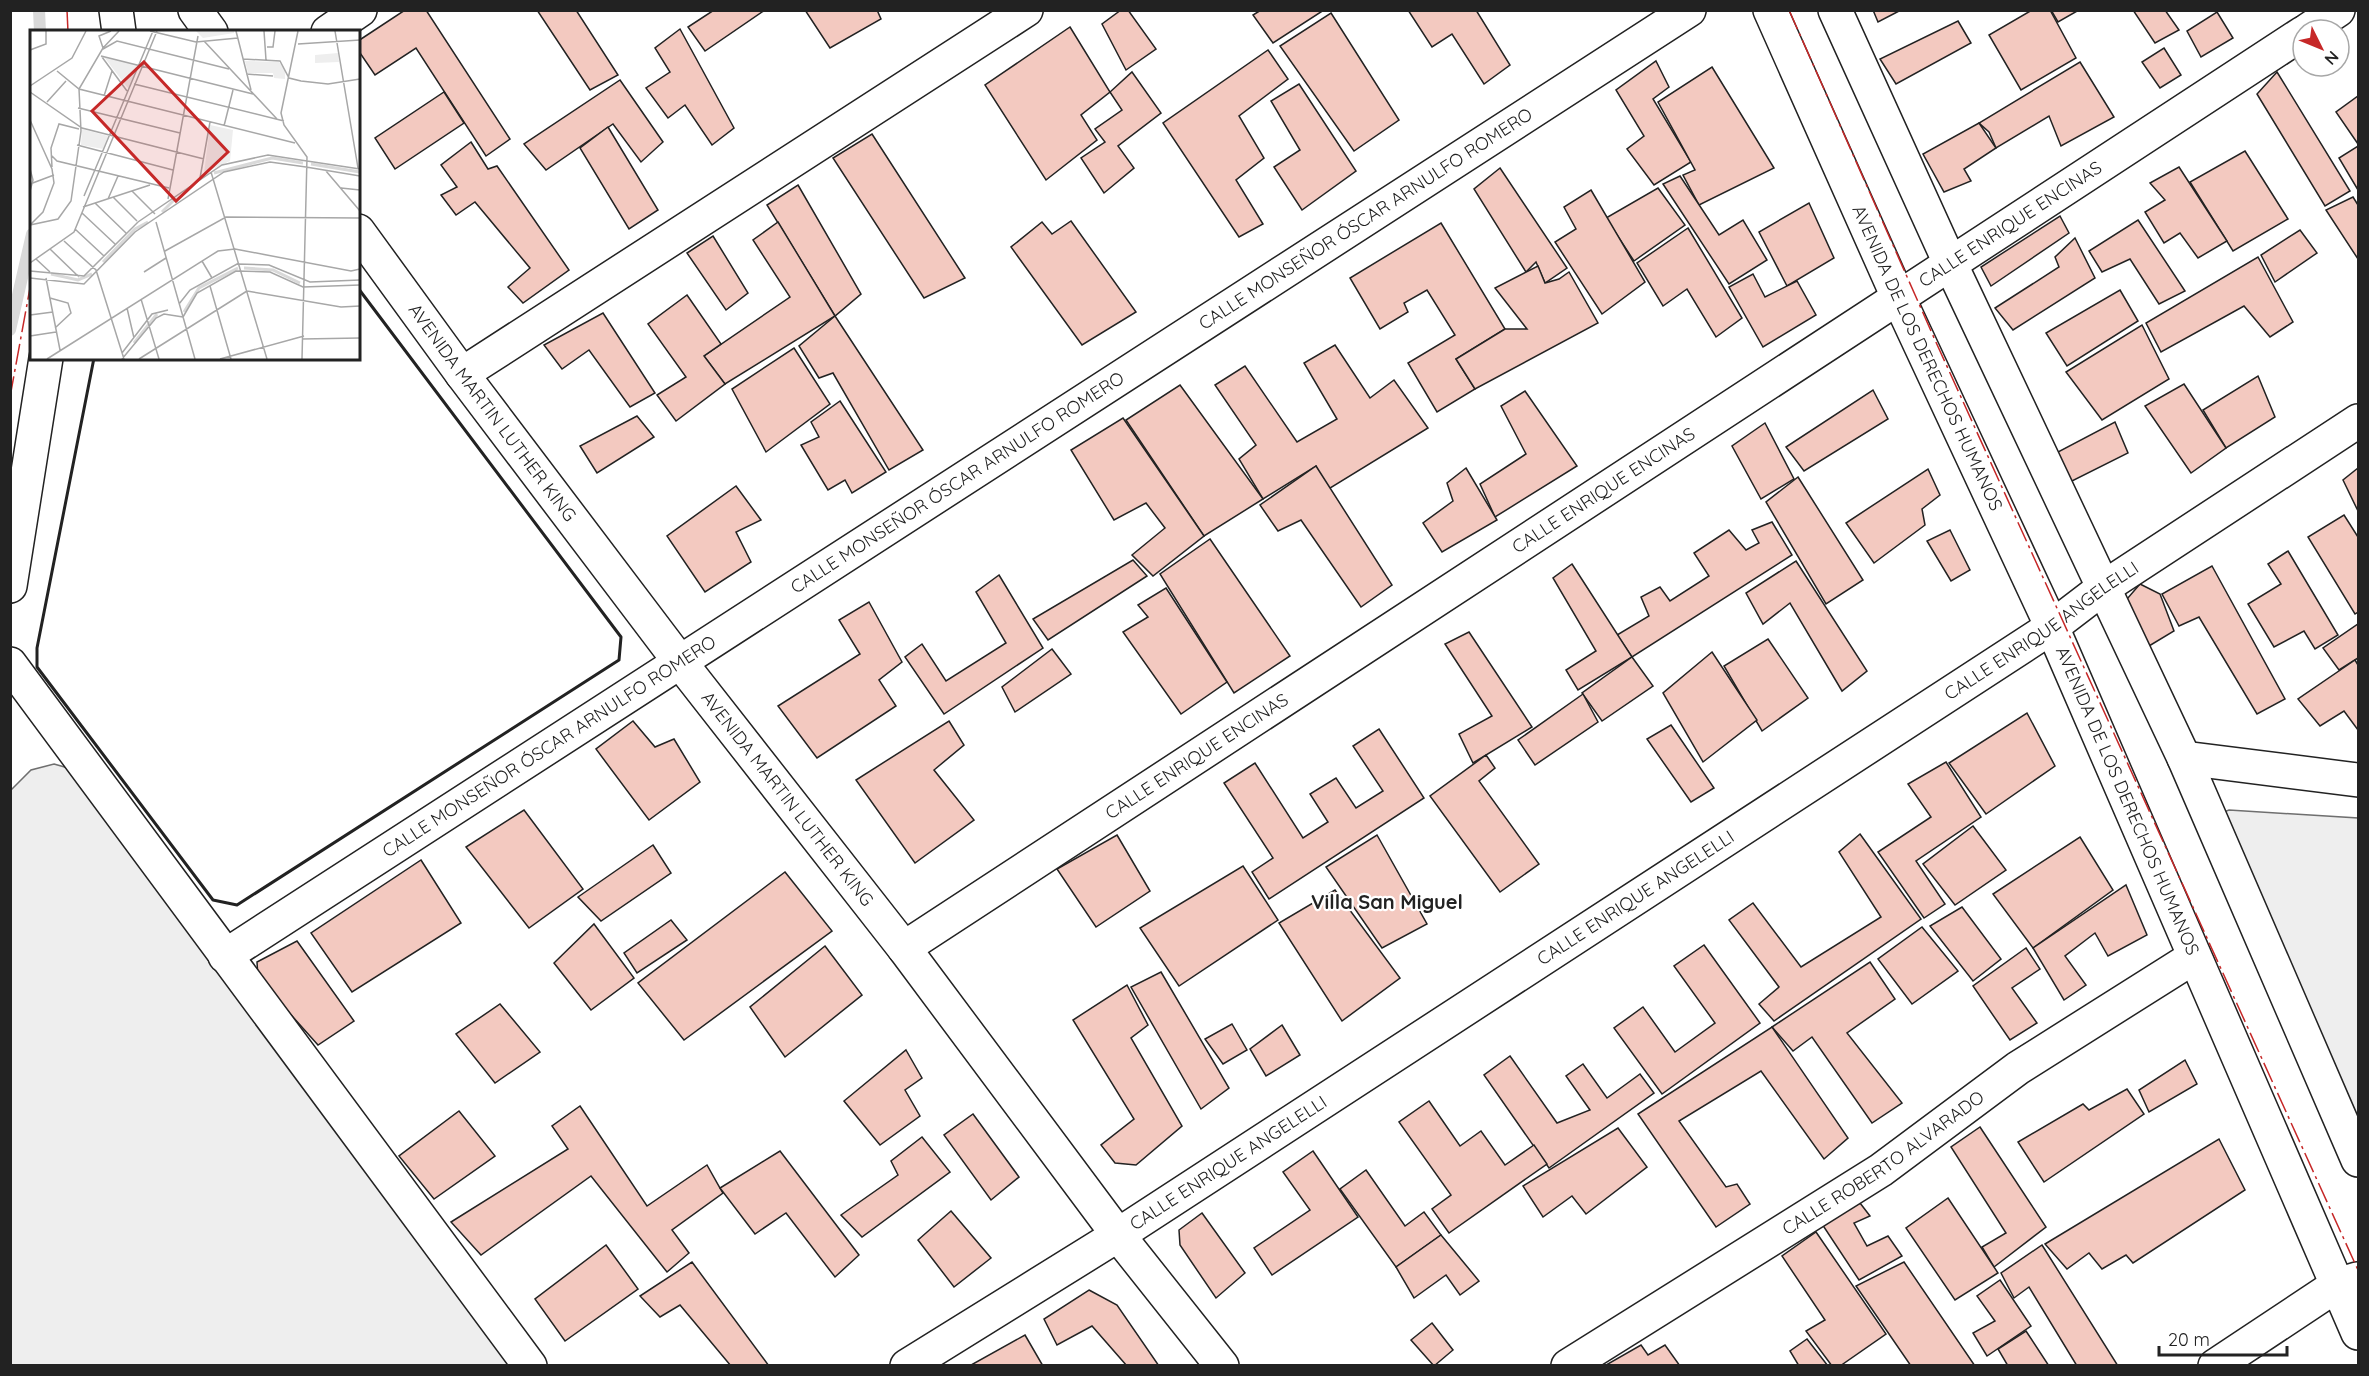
<svg xmlns="http://www.w3.org/2000/svg" width="2369" height="1376" font-family="Quicksand,sans-serif">
  <style>
    .green { fill: #eee; stroke: #6f6f6f; stroke-width: 1.5 }
    .lines { fill: none; stroke-linecap: round; stroke-linejoin: round }
    .stream { stroke: #d9d9d9; stroke-width: 12 }
    .building { fill: #f3c9c0; stroke: #222; stroke-width: 1.5 }
    .minor-casing { stroke: #222; stroke-width: 36 }
    .minor { stroke: #fff; stroke-width: 33 }
    .wall { stroke: #222; stroke-width: 3 }
    .power { stroke: #c62828; stroke-width: 1.5; stroke-dasharray: 21 4.5 3 4.5; stroke-linecap: butt }
    .labels { text-anchor: middle; stroke-width: 4.5; stroke-linejoin: round; paint-order: stroke }
    .street-label { font-size: 18px; fill: #222; stroke: #fff }
    .neighbourhood-label { font-size: 20px; font-weight: bold; fill: #222; stroke: #fff }
    .inset-river { fill: none; stroke: #d9d9d9; stroke-width: 3 }
    .inset-road { fill: none; stroke: #a7a7a7; stroke-width: 1.5 }
    .view { fill: #c62828; fill-opacity: 0.15; stroke: #c62828; stroke-width: 3 }
    .inset-edge { fill: none; stroke: #222; stroke-width: 3 }
  </style>
  <rect width="100%" height="100%" fill="#fff"/>
  <!-- green -->
  <g class="green">
    <path d="M54,764L75,770L524,1365L11,1366V790L31,770Z"/>
    <path d="M2229,810L2358,818V1159L2216,815Z"/>
  </g>
  <g class="lines">
    <!-- stream -->
    <g class="stream">
      <path d="M39,10L40,32"/>
      <path d="M10,330L32,234"/>
    </g>
  </g>
  <!-- building -->
  <g class="building">
    <path d="M405,10H426L510,139L486,156L416,48L375,75L358,50V41Z"/>
    <path d="M537,10H576L618,75L590,90Z"/>
    <path d="M714,10H765L705,51L688,27Z"/>
    <path d="M805,10H877L881,19L830,48Z"/>
    <path d="M1121,10H1128L1156,49L1126,70L1102,24Z"/>
    <path d="M1261,10H1324L1273,43L1253,15Z"/>
    <path d="M1408,10H1476L1510,65L1484,84L1452,34L1432,47Z"/>
    <path d="M1873,10H1901L1878,22Z"/>
    <path d="M2032,10H2050L2076,58L2021,90L1989,35Z"/>
    <path d="M2051,10H2079L2058,22Z"/>
    <path d="M2133,10H2165L2179,30L2155,43Z"/>
    <path d="M2217,12L2233,38L2201,57L2187,31Z"/>
    <path d="M1331,13L1399,120L1354,151L1280,46Z"/>
    <path d="M1958,21L1971,43L1896,84L1880,59Z"/>
    <path d="M1070,27L1110,92L1081,115L1097,140L1046,180L985,85Z"/>
    <path d="M680,29L734,128L712,145L685,105L668,118L646,88L670,72L655,48Z"/>
    <path d="M2164,48L2181,75L2160,88L2142,62Z"/>
    <path d="M1268,50L1288,79L1239,116L1264,158L1236,180L1263,224L1239,237L1163,123Z"/>
    <path d="M1656,61L1669,87L1653,99L1691,162L1654,185L1627,149L1644,136L1616,90Z"/>
    <path d="M2080,62L2114,117L2061,146L2049,116L1996,148L1989,132L1979,123Z"/>
    <path d="M1712,67L1774,168L1699,205L1683,175L1695,170L1658,102Z"/>
    <path d="M1132,72L1161,113L1118,146L1134,168L1104,193L1081,158L1105,142L1095,129L1122,110L1110,92Z"/>
    <path d="M2277,72L2350,191L2325,206L2257,94Z"/>
    <path d="M620,80L663,142L641,162L613,124L546,170L524,144Z"/>
    <path d="M1299,84L1356,171L1302,210L1274,167L1300,150L1271,101Z"/>
    <path d="M444,92L464,123L395,169L375,138Z"/>
    <path d="M2358,96V144L2336,112Z"/>
    <path d="M1979,123L1996,148L1964,169L1971,181L1944,192L1923,154Z"/>
    <path d="M608,127L658,210L629,229L580,148Z"/>
    <path d="M872,134L965,278L924,298L833,158Z"/>
    <path d="M471,142L488,169L497,166L569,270L523,303L508,287L530,268L475,202L456,215L441,195L457,187L441,165Z"/>
    <path d="M2358,146V190L2339,158Z"/>
    <path d="M2245,151L2288,219L2233,251L2190,182Z"/>
    <path d="M2179,167L2227,241L2198,258L2180,233L2164,243L2145,212L2165,200L2150,183Z"/>
    <path d="M1500,168L1567,268L1545,283L1536,262L1526,272L1474,189Z"/>
    <path d="M1680,176L1719,235L1743,220L1767,260L1729,284L1663,184Z"/>
    <path d="M798,185L861,294L835,316L767,205Z"/>
    <path d="M1658,188L1685,225L1634,261L1606,218Z"/>
    <path d="M1591,190L1645,282L1602,314L1555,242L1576,229L1564,207Z"/>
    <path d="M2353,197L2358,205V259L2326,210Z"/>
    <path d="M1809,203L1834,258L1787,286L1759,232Z"/>
    <path d="M2060,216L2069,233L1991,286L1981,267Z"/>
    <path d="M2138,220L2185,291L2159,304L2130,259L2102,272L2089,251Z"/>
    <path d="M1071,221L1136,312L1082,345L1011,247L1042,222L1052,234Z"/>
    <path d="M778,222L835,316L725,384L704,356L790,297L753,240Z"/>
    <path d="M1441,223L1505,329L1456,359L1475,389L1437,412L1408,363L1455,335L1427,290L1404,303L1408,312L1380,329L1350,278Z"/>
    <path d="M1688,228L1742,318L1716,337L1687,289L1663,306L1637,263Z"/>
    <path d="M2300,230L2317,253L2275,282L2261,255Z"/>
    <path d="M713,236L748,293L726,310L687,253Z"/>
    <path d="M2075,238L2095,278L2013,330L1995,308L2059,267L2055,257Z"/>
    <path d="M2258,257L2293,322L2270,337L2244,306L2161,352L2146,323Z"/>
    <path d="M1538,266L1545,283L1559,279L1569,272L1598,323L1475,389L1456,359L1505,329H1527L1495,288Z"/>
    <path d="M1753,274L1765,297L1797,281L1816,315L1763,347L1729,287Z"/>
    <path d="M2120,290L2138,321L2067,366L2046,333Z"/>
    <path d="M687,295L721,344L704,356L725,384L676,421L657,395L686,377L648,324Z"/>
    <path d="M603,313L655,393L630,407L589,350L562,369L544,345Z"/>
    <path d="M835,316L923,450L889,470L833,373L819,378L799,346Z"/>
    <path d="M2142,325L2169,379L2102,420L2066,372Z"/>
    <path d="M1335,345L1370,398L1394,380L1428,428L1327,490L1316,466L1263,499L1239,459L1256,445L1215,385L1245,366L1297,442L1337,419L1304,363Z"/>
    <path d="M794,348L830,404L766,452L732,389Z"/>
    <path d="M2258,376L2275,417L2226,448L2203,410Z"/>
    <path d="M2184,384L2226,448L2191,473L2145,406Z"/>
    <path d="M1180,385L1263,499L1204,536L1126,420Z"/>
    <path d="M1873,390L1888,419L1804,471L1786,447Z"/>
    <path d="M1525,391L1577,466L1495,517L1480,484L1526,454L1501,406Z"/>
    <path d="M840,401L886,472L852,493L845,480L828,490L801,445L819,437L811,422Z"/>
    <path d="M637,416L654,437L597,473L580,446Z"/>
    <path d="M1123,418L1204,536L1153,576L1132,555L1165,528L1146,503L1114,520L1071,450Z"/>
    <path d="M2115,422L2128,453L2070,482L2056,453Z"/>
    <path d="M1765,423L1794,479L1761,499L1732,446Z"/>
    <path d="M1316,466L1392,585L1361,607L1301,520L1278,531L1260,505Z"/>
    <path d="M1466,468L1497,520L1442,552L1423,523L1453,501L1447,483Z"/>
    <path d="M2358,468V511L2343,480Z"/>
    <path d="M1928,469L1940,495L1922,509L1925,525L1874,563L1846,523Z"/>
    <path d="M1798,477L1863,580L1826,604L1766,502Z"/>
    <path d="M736,486L761,520L736,532L751,562L705,592L667,536Z"/>
    <path d="M2344,515L2358,537V612L2355,614L2308,537Z"/>
    <path d="M1772,522L1792,555L1632,657L1617,635L1649,616L1641,597L1660,587L1670,601L1709,576L1694,553L1729,530L1746,550L1759,543L1752,530Z"/>
    <path d="M1950,530L1970,570L1951,581L1927,541Z"/>
    <path d="M1210,539L1290,656L1234,693L1160,574Z"/>
    <path d="M2288,551L2338,635L2315,649L2304,631L2274,647L2248,604L2281,584L2268,564Z"/>
    <path d="M1133,560L1147,576L1048,640L1033,619Z"/>
    <path d="M1796,561L1867,671L1842,691L1790,603L1763,624L1746,593Z"/>
    <path d="M1572,564L1632,657L1578,690L1566,670L1596,651L1553,578Z"/>
    <path d="M2212,566L2285,699L2257,714L2199,617L2179,626L2162,594Z"/>
    <path d="M999,575L1043,648L944,714L905,657L922,644L946,681L1006,643L976,592Z"/>
    <path d="M2140,584L2160,594L2174,631L2149,646L2124,622L2127,599Z"/>
    <path d="M1166,588L1227,682L1181,714L1123,632L1148,617L1138,605Z"/>
    <path d="M869,602L902,662L879,680L896,706L817,758L778,706L860,654L839,620Z"/>
    <path d="M2358,624V658L2339,670L2323,648Z"/>
    <path d="M1469,632L1532,727L1473,763L1459,734L1492,716L1445,644Z"/>
    <path d="M1768,639L1808,698L1762,731L1724,666Z"/>
    <path d="M1052,649L1071,674L1015,712L1002,687Z"/>
    <path d="M1712,652L1757,720L1703,762L1663,693Z"/>
    <path d="M1632,657L1653,686L1602,721L1582,693Z"/>
    <path d="M2355,660L2358,665V730L2344,711L2320,726L2298,699Z"/>
    <path d="M1583,694L1598,722L1535,765L1518,740Z"/>
    <path d="M2027,713L2055,766L1986,814L1949,763Z"/>
    <path d="M633,721L655,747L674,739L700,782L649,820L596,749Z"/>
    <path d="M949,721L964,745L934,770L974,820L915,863L856,780Z"/>
    <path d="M1671,725L1714,788L1691,802L1647,739Z"/>
    <path d="M1379,729L1424,798L1269,899L1252,872L1273,858L1224,783L1255,763L1303,838L1328,822L1310,794L1336,778L1356,808L1383,791L1353,746Z"/>
    <path d="M1486,755L1495,768L1479,781L1539,864L1500,892L1430,796Z"/>
    <path d="M1946,762L1981,817L1916,861L1945,904L1924,918L1878,852L1931,817L1908,784Z"/>
    <path d="M524,810L583,889L529,928L466,847Z"/>
    <path d="M1973,826L2006,870L1955,905L1923,864Z"/>
    <path d="M1860,834L1921,919L1774,1021L1759,1004L1779,987L1729,920L1753,903L1801,967L1881,917L1839,852Z"/>
    <path d="M1117,835L1150,891L1096,927L1057,869Z"/>
    <path d="M1377,835L1427,924L1382,948L1326,867Z"/>
    <path d="M2080,837L2113,890L2033,948L1993,894Z"/>
    <path d="M653,845L671,873L601,921L578,897Z"/>
    <path d="M421,860L461,923L352,992L311,933Z"/>
    <path d="M1243,866L1278,920L1179,986L1140,928Z"/>
    <path d="M785,872L832,931L684,1040L638,983Z"/>
    <path d="M2126,885L2147,935L2108,956L2095,933L2065,956L2086,985L2064,1000L2033,948Z"/>
    <path d="M1335,890L1400,978L1342,1021L1279,923Z"/>
    <path d="M1962,907L2001,959L1973,981L1930,926Z"/>
    <path d="M671,920L687,940L637,973L624,953Z"/>
    <path d="M594,924L634,978L591,1010L554,963Z"/>
    <path d="M1922,927L1958,971L1912,1004L1878,959Z"/>
    <path d="M297,941L354,1021L318,1045L258,978L257,962Z"/>
    <path d="M1704,945L1760,1023L1662,1094L1614,1028L1643,1007L1675,1052L1715,1023L1674,966Z"/>
    <path d="M825,946L862,995L785,1057L750,1007Z"/>
    <path d="M2026,948L2040,969L2012,988L2037,1023L2010,1040L1973,986Z"/>
    <path d="M1870,962L1895,999L1847,1033L1902,1103L1872,1123L1812,1037L1793,1051L1772,1027Z"/>
    <path d="M1161,972L1229,1088L1201,1109L1131,987Z"/>
    <path d="M1127,985L1148,1025L1131,1038L1182,1126L1136,1165L1115,1163L1101,1145L1134,1119L1073,1020Z"/>
    <path d="M500,1004L540,1052L495,1083L456,1034Z"/>
    <path d="M1232,1024L1247,1050L1223,1064L1205,1039Z"/>
    <path d="M1282,1025L1300,1055L1266,1076L1250,1049Z"/>
    <path d="M1772,1027L1848,1138L1824,1159L1761,1071L1679,1121L1726,1187L1737,1184L1750,1204L1716,1227L1638,1114Z"/>
    <path d="M906,1050L922,1078L905,1090L920,1116L880,1145L844,1101Z"/>
    <path d="M1510,1056L1557,1123L1590,1110L1566,1076L1583,1064L1607,1098L1640,1074L1654,1093L1549,1168L1484,1075Z"/>
    <path d="M2185,1060L2197,1084L2149,1112L2139,1090Z"/>
    <path d="M2127,1089L2144,1114L2044,1182L2018,1142L2083,1104L2089,1110Z"/>
    <path d="M1429,1101L1460,1146L1481,1131L1505,1165L1534,1145L1547,1164L1449,1233L1432,1209L1451,1195L1399,1122Z"/>
    <path d="M580,1106L647,1206L707,1165L720,1188L723,1193L672,1230L689,1253L667,1272L591,1176L481,1255L451,1222L568,1149L552,1126Z"/>
    <path d="M459,1111L495,1156L434,1199L399,1156Z"/>
    <path d="M973,1114L1019,1177L991,1200L944,1135Z"/>
    <path d="M1980,1127L2046,1227L1994,1267L1982,1247L2006,1233L1951,1147Z"/>
    <path d="M1618,1128L1647,1167L1586,1214L1572,1196L1543,1217L1523,1186Z"/>
    <path d="M922,1137L950,1172L862,1237L841,1215L898,1175L891,1161Z"/>
    <path d="M2219,1139L2245,1190L2133,1263L2126,1255L2102,1269L2089,1253L2067,1269L2045,1244Z"/>
    <path d="M780,1151L859,1255L835,1277L786,1213L755,1234L720,1188Z"/>
    <path d="M1313,1151L1358,1217L1272,1275L1254,1248L1310,1210L1283,1172Z"/>
    <path d="M1366,1170L1405,1226L1424,1212L1441,1235L1396,1267L1340,1189Z"/>
    <path d="M1948,1198L1998,1273L1955,1300L1906,1228Z"/>
    <path d="M1860,1203L1870,1216L1854,1223L1867,1246L1888,1236L1902,1256L1859,1280L1822,1224Z"/>
    <path d="M951,1211L991,1258L954,1287L918,1240Z"/>
    <path d="M1202,1213L1245,1273L1216,1298L1180,1245L1179,1230Z"/>
    <path d="M1816,1232L1886,1334L1840,1366H1832L1806,1331L1825,1320L1782,1256Z"/>
    <path d="M1441,1235L1479,1281L1460,1295L1446,1275L1414,1298L1396,1267Z"/>
    <path d="M606,1245L638,1289L565,1341L535,1299Z"/>
    <path d="M2042,1245L2118,1366H2077L2029,1287L2014,1298L2001,1273Z"/>
    <path d="M692,1262L769,1366H731L680,1305L660,1317L640,1296Z"/>
    <path d="M1904,1262L1975,1366H1911L1856,1286Z"/>
    <path d="M2000,1280L2031,1326L1987,1356L1973,1333L1995,1321L1977,1296Z"/>
    <path d="M1089,1290L1117,1305L1159,1366H1127L1092,1326L1057,1345L1044,1319Z"/>
    <path d="M1432,1323L1453,1350L1434,1366L1411,1340Z"/>
    <path d="M2026,1331L2049,1366H2008L1998,1349Z"/>
    <path d="M1025,1335L1043,1366L971,1365Z"/>
    <path d="M1807,1339L1828,1366H1799L1790,1351Z"/>
    <path d="M1641,1345L1648,1355L1665,1345L1680,1366L1606,1365Z"/>
  </g>
  <g class="lines">
    <defs>
      <g id="minor">
        <path d="M116,10L119,32"/>
        <path d="M195,10L211,32"/>
        <path id="s1" d="M1770,10L1898,297L2052,627L2358,1333"/>
        <path d="M1835,10L1950,263L2184,758L2358,1160"/>
        <path d="M2308,30L2338,10"/>
        <path d="M328,32L360,10"/>
        <path id="s2" d="M358,231L462,374L680,662L904,948L1118,1235L1222,1366"/>
        <path d="M462,374L1026,10"/>
        <path d="M10,586L46,358"/>
        <path d="M10,664L530,1366"/>
        <path d="M2184,758L2358,780"/>
        <path id="s3" d="M904,948L2303,33"/>
        <path id="s4" d="M225,956L1689,10"/>
        <path id="s5" d="M907,1366L1118,1235L2052,627L2103,588L2358,421"/>
        <path id="s6" d="M1568,1366L1881,1170L2018,1068L2194,957"/>
        <path d="M2215,1366L2337,1285L2357,1279"/>
      </g>
    </defs>
    <!-- minor casing -->
    <use href="#minor" class="minor-casing"/>
    <!-- minor -->
    <use href="#minor" class="minor"/>
    <!-- wall -->
    <path class="wall" d="M94,358L37,648V667L213,900L237,905L619,660L621,637L358,288"/>
    <!-- power -->
    <g class="power">
      <path d="M67,10L68,32"/>
      <path d="M1789,10L1935,340L2358,1270"/>
      <path d="M10,397L32,277"/>
    </g>
  </g>
  <g class="labels">
    <!-- street labels -->
    <g class="street-label">
      <text dy="6" stroke="none"><textPath href="#s4" startOffset="1358">CALLE MONSEÑOR ÓSCAR ARNULFO ROMERO</textPath></text>
      <text dy="6" stroke="none"><textPath href="#s3" startOffset="1322">CALLE ENRIQUE ENCINAS</textPath></text>
      <text dy="6" stroke="none"><textPath href="#s1" startOffset="382">AVENIDA DE LOS DERECHOS HUMANOS</textPath></text>
      <text dy="6" stroke="none"><textPath href="#s2" startOffset="226">AVENIDA MARTIN LUTHER KING</textPath></text>
      <text dy="6" stroke="none"><textPath href="#s4" startOffset="872">CALLE MONSEÑOR ÓSCAR ARNULFO ROMERO</textPath></text>
      <text dy="6" stroke="none"><textPath href="#s3" startOffset="836">CALLE ENRIQUE ENCINAS</textPath></text>
      <text dy="6" stroke="none"><textPath href="#s5" startOffset="1352">CALLE ENRIQUE ANGELELLI</textPath></text>
      <text dy="6" stroke="none"><textPath href="#s4" startOffset="386">CALLE MONSEÑOR ÓSCAR ARNULFO ROMERO</textPath></text>
      <text dy="6" stroke="none"><textPath href="#s3" startOffset="350">CALLE ENRIQUE ENCINAS</textPath></text>
      <text dy="6" stroke="none"><textPath href="#s2" startOffset="712">AVENIDA MARTIN LUTHER KING</textPath></text>
      <text dy="6" stroke="none"><textPath href="#s1" startOffset="868">AVENIDA DE LOS DERECHOS HUMANOS</textPath></text>
      <text dy="6" stroke="none"><textPath href="#s5" startOffset="866">CALLE ENRIQUE ANGELELLI</textPath></text>
      <text dy="6" stroke="none"><textPath href="#s5" startOffset="380">CALLE ENRIQUE ANGELELLI</textPath></text>
      <text dy="6" stroke="none"><textPath href="#s6" startOffset="375">CALLE ROBERTO ALVARADO</textPath></text>
    </g>
    <!-- neighbourhood labels -->
    <g class="neighbourhood-label">
      <text x="1387" y="909">Villa San Miguel</text>
    </g>
  </g>
  <!-- overview -->
  <g transform="translate(30 30)">
    <rect width="330" height="330" fill="#fff"/>
    <path d="M166,1H204V3L173,8ZM308,23L309,32L285,33V25ZM74,27L108,35L99,58L97,57ZM215,31L249,32L255,40V49L244,48L243,43H218ZM180,95L203,100L200,131L174,143ZM52,99L78,106L73,119L51,115Z" fill="#eee"/>
    <path class="inset-river" d="M281,134L330,142M184,143L242,128L273,133M132,182L145,169M73,232L105,199L118,192M214,238L243,240L270,253M21,244L48,250L62,244M154,282L169,258L208,238M104,313L127,284"/>
    <path class="inset-road" d="M120,1L166,12L208,8M206,1L221,60M234,1L236,30M268,1L251,83L254,95L277,127L272,329M305,1L328,138M174,11L247,89M268,14L330,10M237,17H243L245,1M73,18L69,6L81,1M73,19L87,11L199,39M0,20L16,14V1M71,26L223,64M72,27L97,61M213,29L250,31L259,48L271,51L298,54L330,49M27,41L49,59L265,113M216,44L243,46M104,54L254,91M0,56L42,28L56,1M0,62L52,98L174,129M74,66L82,41M17,72L36,51M48,78L150,103M0,90L22,139L24,153L13,182L0,195M194,96L203,60M47,115L143,140M21,125L27,131L139,158M277,131L330,139M22,137L21,118L29,94L49,99M276,137L330,146M0,139L3,150L0,161M296,141L330,181M181,142L237,329M170,148L180,92M0,154L24,145M311,158L330,160M102,161L125,184M54,166L123,1M83,167L107,191M78,169L88,146M138,169L168,6M65,173L96,203M53,177L120,155M52,183L85,214M126,192L165,329M0,195L28,189L41,171L51,101L49,59L73,18L89,1M45,199L74,226M34,211L66,240L94,329M20,219L49,247M135,221L196,187L330,188M6,229L20,242M172,231L182,248M0,233L44,202L127,1M0,241L54,246L108,192L192,135L238,125L277,131M114,242L136,228M0,248L54,254L105,202L194,142L240,132L276,137M16,248L30,320M180,256L201,329M217,261L311,277L330,276M20,268L38,273L41,283L25,298M111,269L129,329M149,274L160,260L207,234L239,235L280,252L330,250M97,278L104,308M0,285L23,282M153,287L167,263L206,241L240,242L273,257L330,255M0,306L26,302M272,309L330,308M92,323L122,284L138,280M17,329L188,221L205,219L321,241L330,239M92,329L126,288L134,284L153,287M109,329L217,261M190,329L274,306"/>
    <path class="view" d="M114,32L198,122L146,171L62,81Z"/>
    <rect width="330" height="330" class="inset-edge"/>
  </g>
  <!-- border -->
  <rect width="2369" height="1376" fill="none" stroke="#222222" stroke-width="24"/>
  <!-- north arrow -->
  <g transform="translate(2321 48) rotate(133)"><circle r="28" fill="#ffffff" stroke="#a7a7a7" stroke-width="1.5"/>
  <path d="M0-4.5L10 22L0 15L-10 22Z" fill="#c62828"/>
  <text y="-9" font-size="16" font-weight="bold" text-anchor="middle" fill="#222222">N</text>
  </g>
  <!-- scale -->
  <path d="M2159 1346v9h128v-9" fill="none" stroke="#222222" stroke-width="3"/>
  <text x="2168" y="1346" font-size="18" fill="#222222" stroke="#ffffff" stroke-width="4.5" paint-order="stroke">20 m</text>
</svg>
